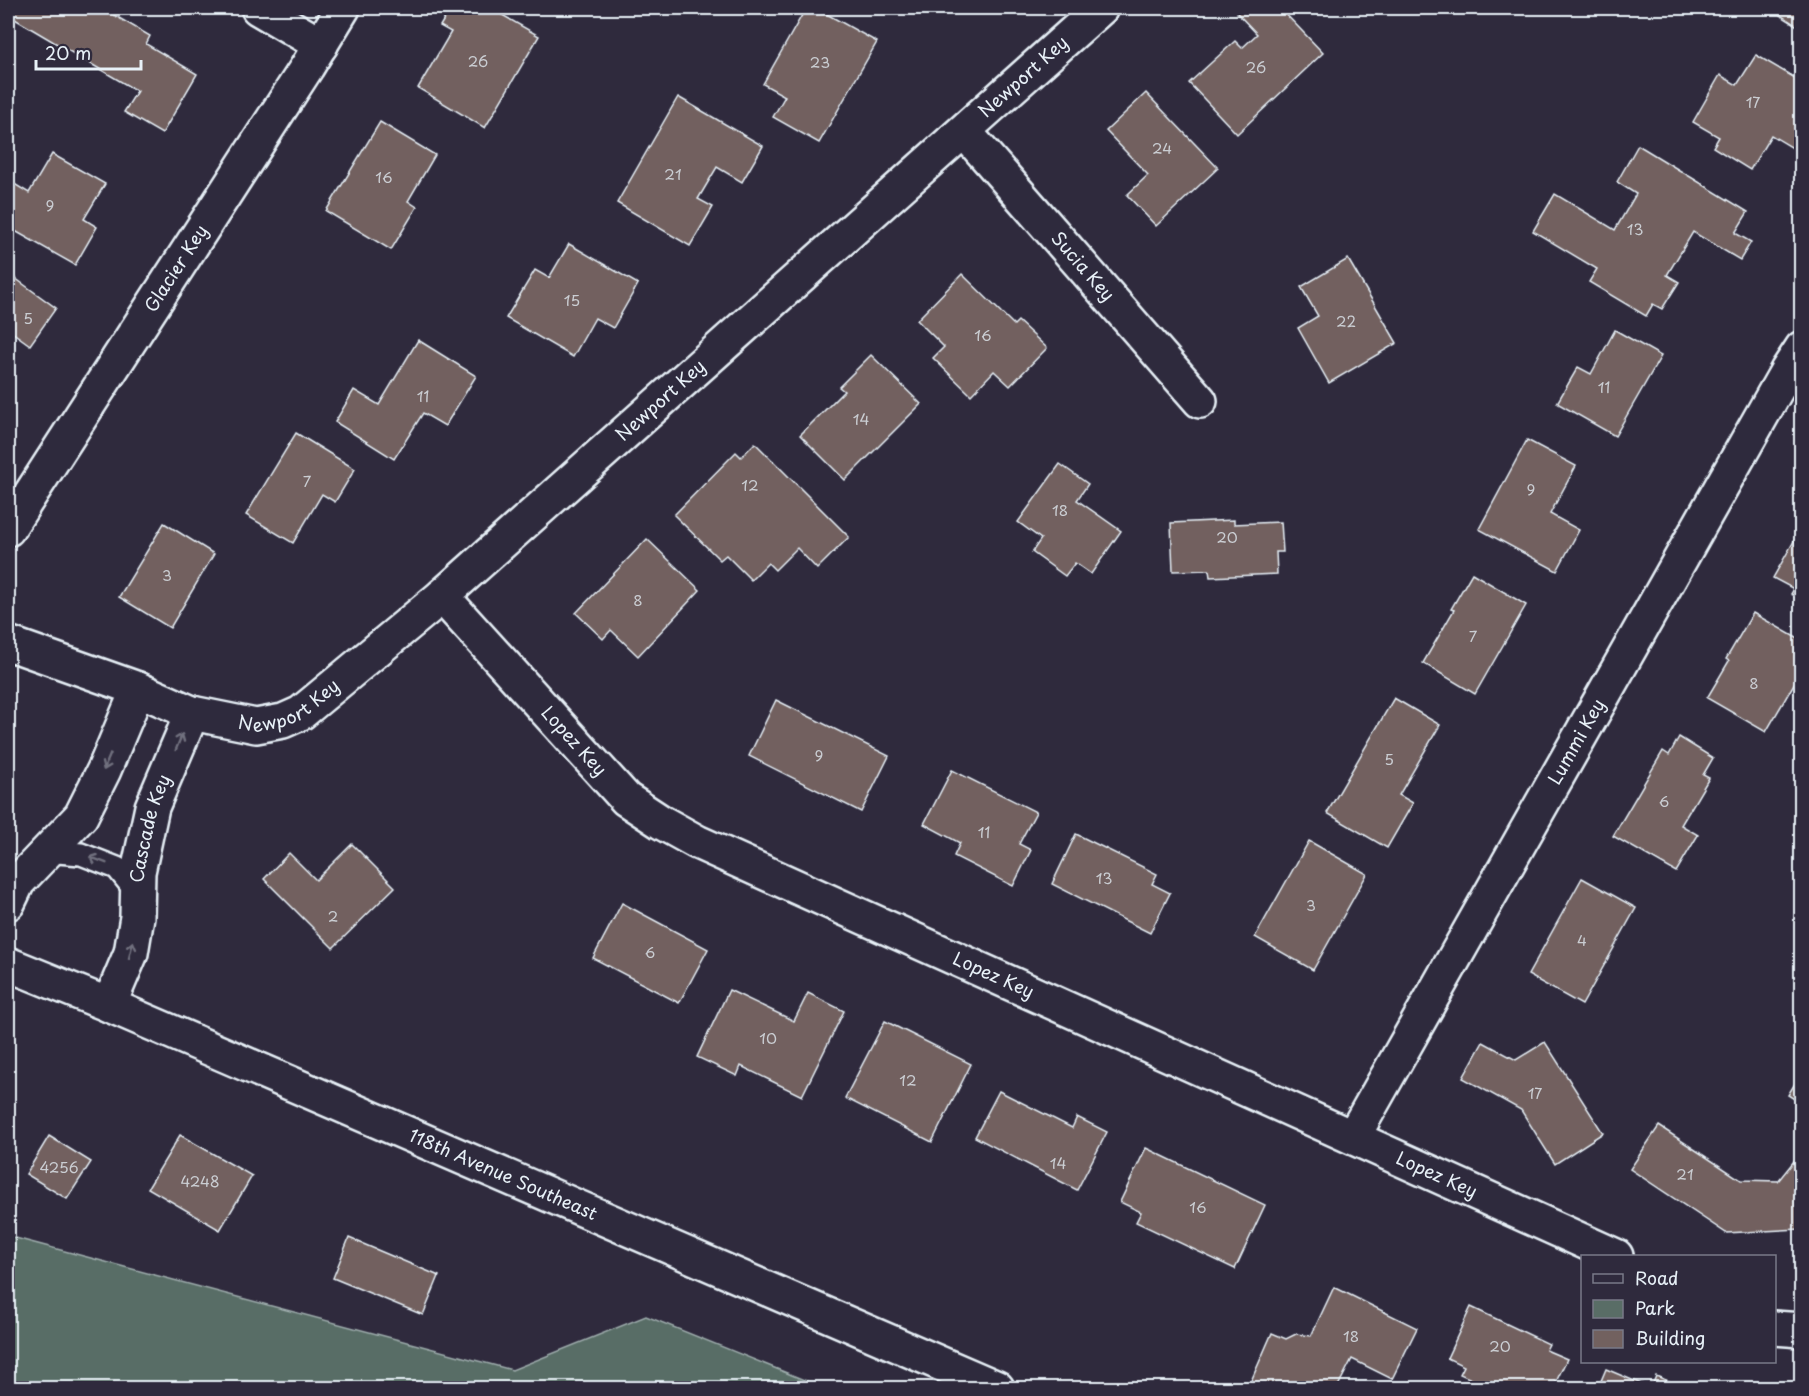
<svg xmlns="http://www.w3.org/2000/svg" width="1809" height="1396" font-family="'Playpen Sans',sans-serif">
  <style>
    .green { fill: #596d66; stroke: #a0afaf; stroke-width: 1.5 }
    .building { fill: #72615f; stroke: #e8f1f8; stroke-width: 1.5 }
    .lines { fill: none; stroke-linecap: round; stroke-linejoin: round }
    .service-casing { stroke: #e8f1f8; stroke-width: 26 }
    .minor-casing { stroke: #e8f1f8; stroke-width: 38 }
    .tertiary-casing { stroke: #e8f1f8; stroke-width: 38 }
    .service { stroke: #2f2a3d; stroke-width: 21 }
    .minor { stroke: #2f2a3d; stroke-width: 33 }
    .tertiary { stroke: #2f2a3d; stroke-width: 33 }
    .oneway { stroke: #70707e }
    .labels { text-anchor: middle; stroke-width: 5; stroke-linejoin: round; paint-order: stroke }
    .number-label { font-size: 15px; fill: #cacdd2 }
    .street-label { font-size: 18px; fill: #e8f1f8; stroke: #2f2a3d }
  </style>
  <rect width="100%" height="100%" fill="#2f2a3d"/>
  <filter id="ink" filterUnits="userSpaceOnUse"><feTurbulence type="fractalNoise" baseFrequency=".0167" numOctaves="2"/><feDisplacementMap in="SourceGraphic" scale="12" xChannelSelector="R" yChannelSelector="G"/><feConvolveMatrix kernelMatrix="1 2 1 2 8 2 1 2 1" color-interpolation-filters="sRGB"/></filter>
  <g filter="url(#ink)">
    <!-- green -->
    <path class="green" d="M8,1236L512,1370L646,1316L824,1388H8Z"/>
    <!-- building -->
    <g class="building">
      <path d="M8,8H102L150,36L146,44L197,74L162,134L124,112L137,91L8,15Z"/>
      <path d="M451,8H500L497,12L539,36L485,128L418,88L451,32L440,26Z"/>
      <path d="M806,8H816L877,42L819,143L773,117L785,96L763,84Z"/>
      <path d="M1243,8H1280L1323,53L1237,134L1189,83L1235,41L1242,48L1257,34L1237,13Z"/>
      <path d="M1784,8H1802V29L1780,15Z"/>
      <path d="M1756,55L1802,82V140L1796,150L1771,135L1750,170L1713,147L1719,137L1693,122L1720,75L1737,85Z"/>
      <path d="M1146,93L1218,168L1156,226L1127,195L1148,175L1106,131Z"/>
      <path d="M678,97L763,146L742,182L717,167L698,199L713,207L690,246L617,203Z"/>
      <path d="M380,122L435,155L408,201L417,207L391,250L326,211Z"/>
      <path d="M1638,145L1748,212L1735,233L1751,242L1740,260L1693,232L1667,275L1679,282L1662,309L1653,304L1646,316L1589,282L1597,269L1533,231L1555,194L1615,230L1636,194L1617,182Z"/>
      <path d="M52,154L105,184L84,219L97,227L75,265L8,227V180L29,193Z"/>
      <path d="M569,244L638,284L613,328L595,318L573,357L506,318L535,270L549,278Z"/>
      <path d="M1348,259L1397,343L1329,383L1298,328L1318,316L1301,287Z"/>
      <path d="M8,273L56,308L30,345L9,330L8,333Z"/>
      <path d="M962,274L1014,325L1018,321L1047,348L1010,386L994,371L971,395L933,358L944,347L917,320Z"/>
      <path d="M1615,330L1661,356L1615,436L1557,403L1578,367L1591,374Z"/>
      <path d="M418,340L476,376L445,426L423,413L394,459L335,422L354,390L379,405Z"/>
      <path d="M871,355L921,404L845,480L800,435L844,391L839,387Z"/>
      <path d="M296,433L355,469L335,502L322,494L293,543L246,515Z"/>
      <path d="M1527,440L1576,466L1550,514L1579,530L1557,571L1479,529Z"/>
      <path d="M755,443L849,537L817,569L797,548L775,570L768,563L751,580L726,555L720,560L674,515L736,452L741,457Z"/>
      <path d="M1060,464L1088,484L1077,500L1121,531L1091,574L1075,563L1065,576L1032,552L1041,539L1018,522Z"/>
      <path d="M1234,520V524L1281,522L1283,552H1276L1277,574L1210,577L1209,570L1173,571L1171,523Z"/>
      <path d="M164,523L214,554L170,628L119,597Z"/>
      <path d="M1802,527V600L1791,594L1794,589L1773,578Z"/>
      <path d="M647,539L700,590L638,656L611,630L603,639L576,613Z"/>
      <path d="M1472,573L1526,605L1475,694L1423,663L1454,610L1451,609Z"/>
      <path d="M1753,613L1802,641V670L1766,732L1707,698L1729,661L1726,659Z"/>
      <path d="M1394,698L1440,725L1399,795L1413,803L1387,848L1327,813Z"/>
      <path d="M776,700L889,756L861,812L749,756Z"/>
      <path d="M1679,737L1713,758L1703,775L1709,778L1681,825L1698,835L1676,872L1613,836L1663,751L1669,755Z"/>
      <path d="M952,770L1036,812L1019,844L1031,850L1013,886L954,856L960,843L924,824Z"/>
      <path d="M1076,834L1157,874L1152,884L1170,893L1150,933L1052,884Z"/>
      <path d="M1309,841L1367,874L1313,970L1255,937Z"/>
      <path d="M352,844L395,887L333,948L264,879L289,853L316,880Z"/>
      <path d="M1582,878L1636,908L1582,1005L1528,975Z"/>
      <path d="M622,903L708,949L679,1003L593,958Z"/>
      <path d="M729,990L794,1021L808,993L844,1011L802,1096L741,1066L737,1076L697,1057Z"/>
      <path d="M885,1021L971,1064L932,1142L845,1098Z"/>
      <path d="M1483,1042L1516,1060L1545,1042L1603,1133L1555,1164L1521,1110L1463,1078Z"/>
      <path d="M1802,1072V1104L1788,1095Z"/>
      <path d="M999,1091L1072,1128L1077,1117L1107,1132L1077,1190L975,1137Z"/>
      <path d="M1659,1126L1741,1180L1778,1181L1799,1155L1802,1156V1227L1800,1229L1726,1233L1630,1169Z"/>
      <path d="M180,1135L252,1176L220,1230L148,1188Z"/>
      <path d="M49,1136L91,1162L67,1199L26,1174Z"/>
      <path d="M1146,1148L1265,1205L1235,1269L1136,1222L1141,1212L1120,1202Z"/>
      <path d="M349,1238L439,1276L423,1315L333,1278Z"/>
      <path d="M1334,1287L1417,1328L1392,1379L1352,1359L1337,1388H1316L1304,1383L1301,1388H1248L1272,1333L1286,1339L1296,1334L1311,1336Z"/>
      <path d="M1471,1307L1549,1344L1546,1350L1567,1359L1553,1388H1491L1460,1374L1464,1366L1447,1358Z"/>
      <path d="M1606,1369L1651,1388L1656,1376L1686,1388H1598Z"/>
    </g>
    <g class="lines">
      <defs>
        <path id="service" d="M46,851L81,854L117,868L137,893"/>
        <g id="minor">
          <path d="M258,8L321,45"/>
          <path id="s1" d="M964,131L1200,401"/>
          <path id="s2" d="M8,529L307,67L343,8"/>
          <path id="s3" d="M442,596L626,799L661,822L697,842L1616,1256"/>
          <path id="s4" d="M8,643L138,689L192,713L256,726L283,721L301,713L442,596L1101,8"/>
          <path d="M8,903L18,882L81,816L104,770L138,689"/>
          <path id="s5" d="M109,1005L131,953L137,917L138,872L152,807L192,713"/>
          <path id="s6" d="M1353,1137L1787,371L1802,348"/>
          <path d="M1774,1328L1802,1330"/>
        </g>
        <g id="tertiary">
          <path id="s7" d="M8,964L109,1005L997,1388"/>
        </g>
      </defs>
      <!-- service casing -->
      <use href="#service" class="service-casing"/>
      <!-- minor casing -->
      <use href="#minor" class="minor-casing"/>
      <!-- tertiary casing -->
      <use href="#tertiary" class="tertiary-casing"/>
      <!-- service -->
      <use href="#service" class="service"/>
      <!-- minor -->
      <use href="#minor" class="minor"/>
      <!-- tertiary -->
      <use href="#tertiary" class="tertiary"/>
    </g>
    <!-- one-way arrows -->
    <defs><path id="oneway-shaft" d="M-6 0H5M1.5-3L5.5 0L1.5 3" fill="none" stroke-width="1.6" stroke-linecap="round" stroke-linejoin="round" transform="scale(1.5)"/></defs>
    <g class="oneway">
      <use href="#oneway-shaft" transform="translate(179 742) rotate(-68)"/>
      <use href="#oneway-shaft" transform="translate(107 762) rotate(113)"/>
      <use href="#oneway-shaft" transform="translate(98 860) rotate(-159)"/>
      <use href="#oneway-shaft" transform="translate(131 950) rotate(-76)"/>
    </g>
  </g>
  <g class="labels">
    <!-- number labels -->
    <g class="number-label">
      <text x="478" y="67">26</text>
      <text x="820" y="68">23</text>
      <text x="1256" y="73">26</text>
      <text x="1753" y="108">17</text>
      <text x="1162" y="154">24</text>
      <text x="673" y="180">21</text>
      <text x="384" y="183">16</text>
      <text x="50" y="211">9</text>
      <text x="1635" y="235">13</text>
      <text x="572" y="306">15</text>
      <text x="28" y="324">5</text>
      <text x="1346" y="327">22</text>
      <text x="983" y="341">16</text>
      <text x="1604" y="393">11</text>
      <text x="423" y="402">11</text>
      <text x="861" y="425">14</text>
      <text x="307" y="487">7</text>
      <text x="750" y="491">12</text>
      <text x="1531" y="495">9</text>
      <text x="1060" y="516">18</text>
      <text x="1227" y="543">20</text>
      <text x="167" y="581">3</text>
      <text x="638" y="606">8</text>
      <text x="1473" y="642">7</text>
      <text x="1754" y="689">8</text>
      <text x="819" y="761">9</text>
      <text x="1389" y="765">5</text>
      <text x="1664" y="807">6</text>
      <text x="984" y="838">11</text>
      <text x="1104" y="884">13</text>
      <text x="1311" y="911">3</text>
      <text x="333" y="922">2</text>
      <text x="1582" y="946">4</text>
      <text x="650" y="958">6</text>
      <text x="768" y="1044">10</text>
      <text x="908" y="1086">12</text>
      <text x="1535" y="1099">17</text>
      <text x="1058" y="1169">14</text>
      <text x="59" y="1173">4256</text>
      <text x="1685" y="1180">21</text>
      <text x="200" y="1187">4248</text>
      <text x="1198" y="1213">16</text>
      <text x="1351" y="1342">18</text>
      <text x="1500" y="1352">20</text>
    </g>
    <!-- street labels -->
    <g class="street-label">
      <text dy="6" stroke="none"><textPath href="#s4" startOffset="1272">Newport Key</textPath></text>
      <text dy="6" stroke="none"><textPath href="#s1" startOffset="180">Sucia Key</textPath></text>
      <text dy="6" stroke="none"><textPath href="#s2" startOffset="310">Glacier Key</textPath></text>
      <text dy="6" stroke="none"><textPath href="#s4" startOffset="786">Newport Key</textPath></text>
      <text dy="6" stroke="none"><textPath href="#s4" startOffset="300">Newport Key</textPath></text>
      <text dy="6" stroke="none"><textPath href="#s3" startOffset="196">Lopez Key</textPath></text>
      <text dy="6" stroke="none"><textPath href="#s6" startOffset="454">Lummi Key</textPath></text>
      <text dy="6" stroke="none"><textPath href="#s5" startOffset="183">Cascade Key</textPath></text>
      <text dy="6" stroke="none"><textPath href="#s3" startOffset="682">Lopez Key</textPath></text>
      <text dy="6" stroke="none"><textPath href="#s7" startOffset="538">118th Avenue Southeast</textPath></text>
      <text dy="6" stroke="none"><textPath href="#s3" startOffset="1168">Lopez Key</textPath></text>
    </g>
  </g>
  <!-- margin -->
  <rect width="1809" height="1396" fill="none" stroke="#2f2a3d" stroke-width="30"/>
  <rect x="15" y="15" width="1779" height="1366" fill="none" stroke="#e8f1f8" stroke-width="2" filter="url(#ink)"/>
  <!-- legend -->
  <rect x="1581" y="1255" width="195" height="108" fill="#2f2a3d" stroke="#797a88" stroke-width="1.5"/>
  <rect x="1593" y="1274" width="30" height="9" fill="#2f2a3d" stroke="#797a88" stroke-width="1.5"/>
  <text x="1635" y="1285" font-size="18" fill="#e8f1f8">Road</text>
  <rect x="1593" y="1300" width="30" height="18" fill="#596d66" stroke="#797a88" stroke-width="1.5"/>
  <text x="1635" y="1315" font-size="18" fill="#e8f1f8">Park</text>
  <rect x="1593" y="1330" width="30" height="18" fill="#72615f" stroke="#797a88" stroke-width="1.5"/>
  <text x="1635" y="1345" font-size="18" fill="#e8f1f8">Building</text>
  <!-- scale -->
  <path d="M36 60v9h105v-9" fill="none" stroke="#e8f1f8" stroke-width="3"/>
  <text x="45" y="60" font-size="18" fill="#e8f1f8" stroke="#2f2a3d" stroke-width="4.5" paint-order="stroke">20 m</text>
</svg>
